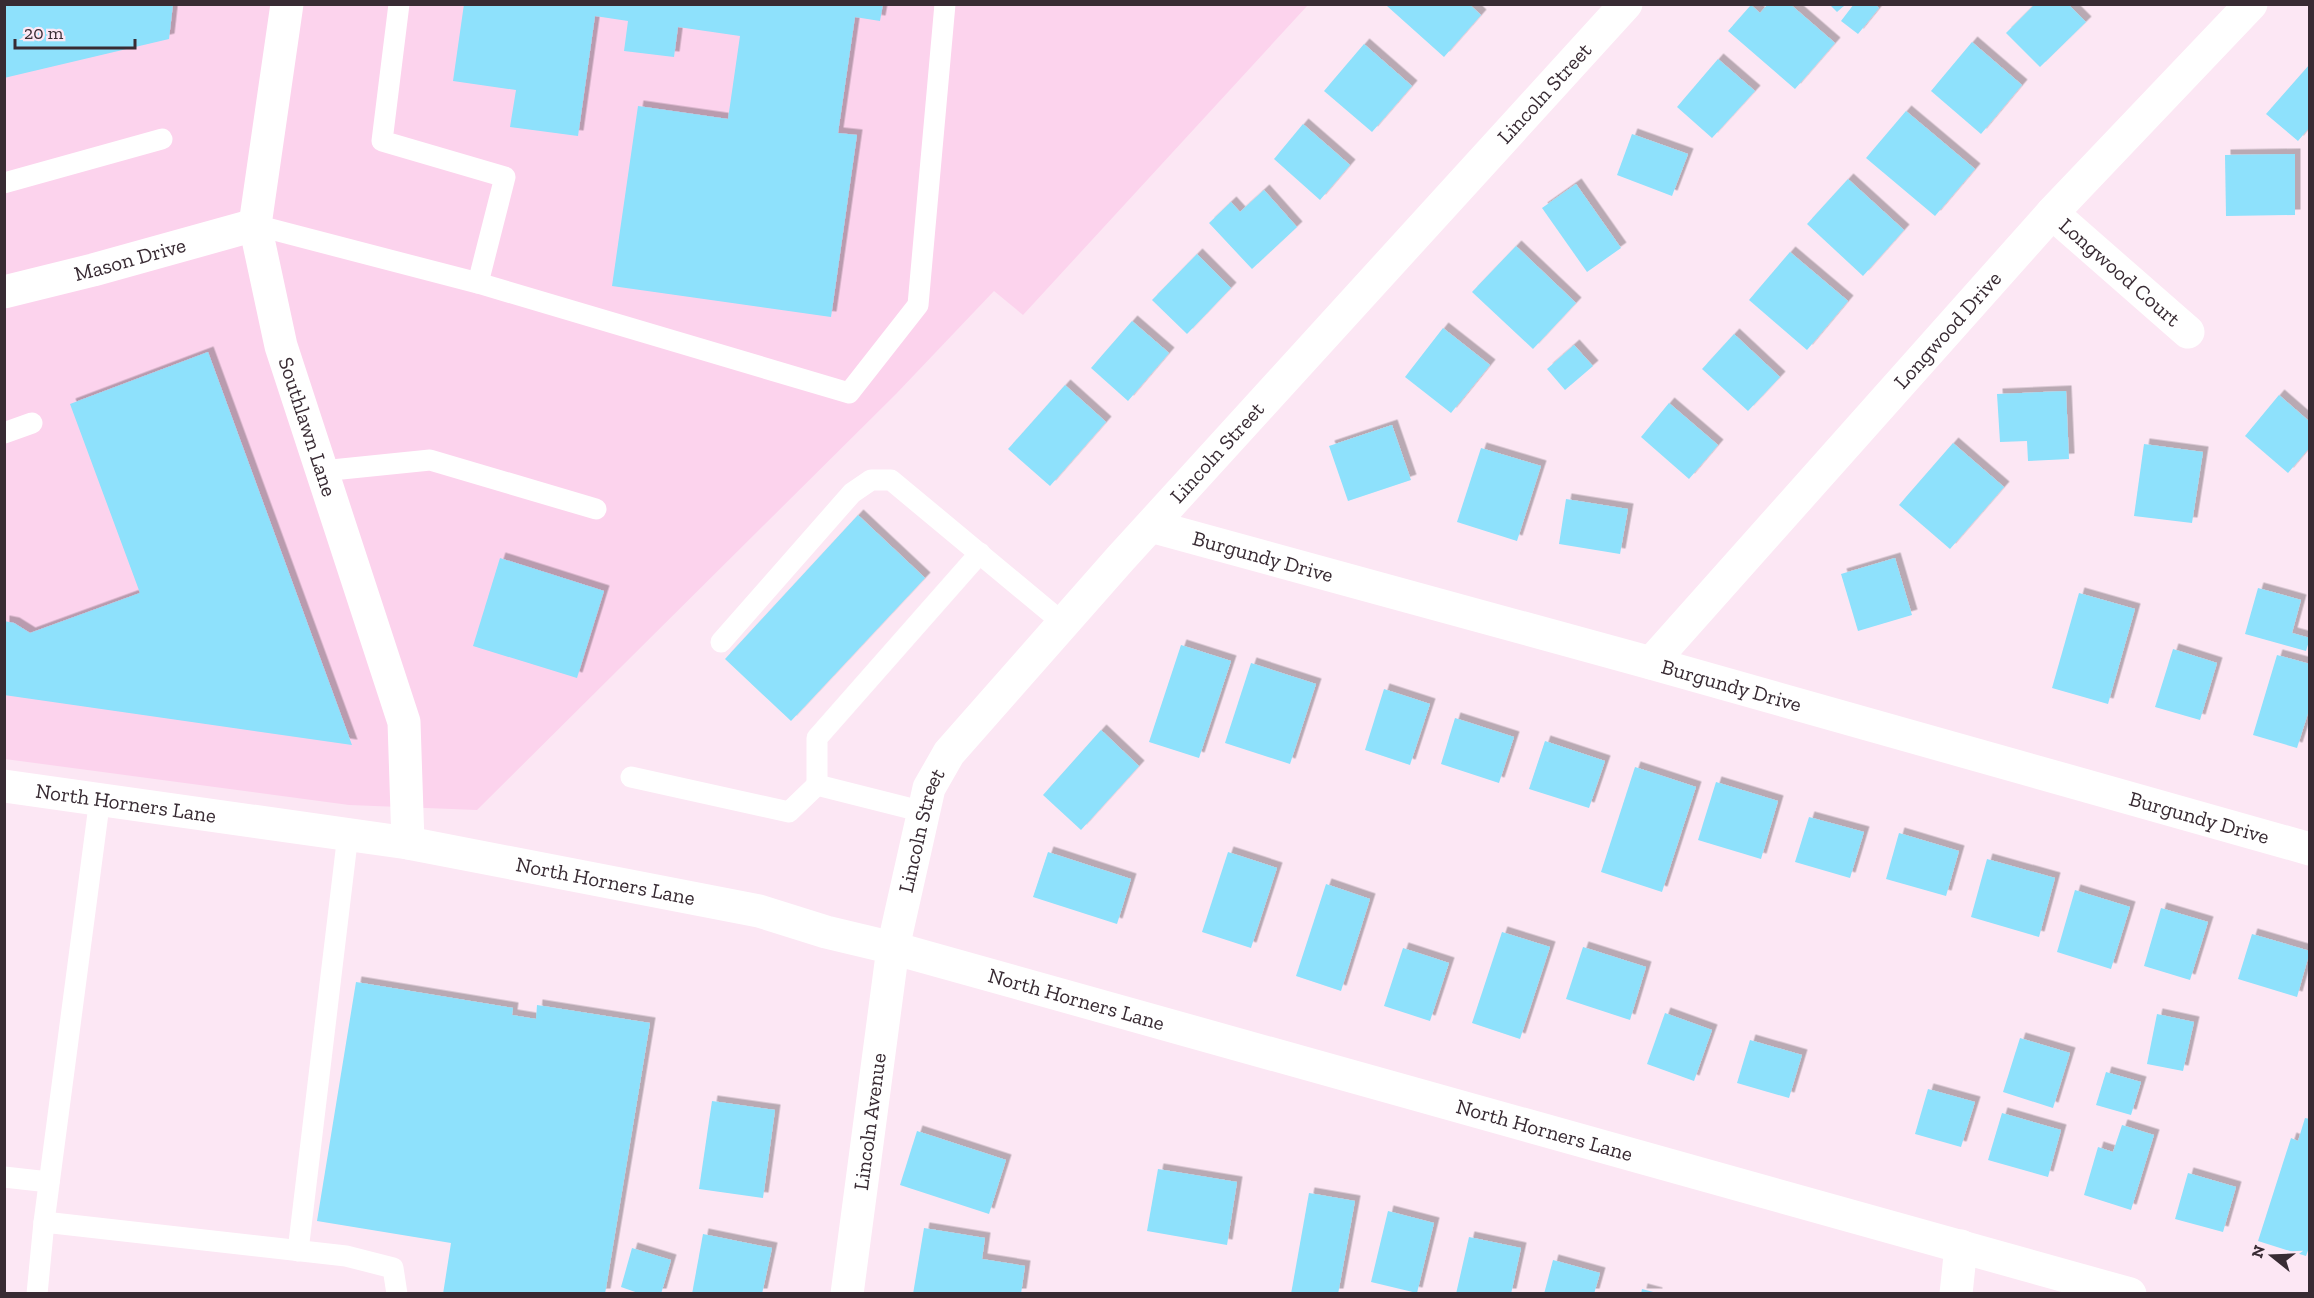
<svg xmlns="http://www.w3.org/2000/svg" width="2314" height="1298" font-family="'Zilla Slab',serif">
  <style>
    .built { fill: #fcd3ed }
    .building { fill: #8ee1fc; filter: url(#shadow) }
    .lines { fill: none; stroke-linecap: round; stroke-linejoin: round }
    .lane { stroke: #fff; stroke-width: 21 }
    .street { stroke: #fff; stroke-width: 33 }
    .secondary { stroke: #fff; stroke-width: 33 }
    .labels { text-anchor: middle; stroke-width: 5; stroke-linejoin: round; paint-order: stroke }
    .street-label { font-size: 21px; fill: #382b33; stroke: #fce7f4 }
  </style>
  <defs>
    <filter id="shadow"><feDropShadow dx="5.5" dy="-5.5" stdDeviation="0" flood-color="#0004"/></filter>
  </defs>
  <rect width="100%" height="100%" fill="#fce7f4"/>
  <!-- built -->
  <path class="built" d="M5,5H1308L1023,315L994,291L896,394L477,810L349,805L5,759Z"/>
  <!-- building -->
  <g class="building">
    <path d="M4,4H173L169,39L4,78Z"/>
    <path d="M464,4H883L880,21L855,17L838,133L857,135L831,317L612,286L638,106L728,119L740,36L678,27L674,57L624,51L628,21L595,16L578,136L510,127L516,90L453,81Z"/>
    <path d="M1388,4H1469L1481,15L1444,57L1387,6Z"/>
    <path d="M1768,4H1790L1835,43L1795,89L1728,31L1751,5L1760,13Z"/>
    <path d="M1854,4H1875L1879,8L1858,34L1841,21Z"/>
    <path d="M2035,4H2068L2086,22L2040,67L2006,33Z"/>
    <path d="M1830,5H1845L1837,12Z"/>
    <path d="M1972,42L2022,85L1981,134L1931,91Z"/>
    <path d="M1364,44L1412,86L1372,132L1324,91Z"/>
    <path d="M1718,59L1755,91L1712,138L1677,107Z"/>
    <path d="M2310,64V131L2308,129L2298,141L2266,114Z"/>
    <path d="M1906,111L1975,169L1935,216L1866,158Z"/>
    <path d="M1303,124L1350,165L1320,200L1274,159Z"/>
    <path d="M1632,134L1688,154L1672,196L1617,175Z"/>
    <path d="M2295,154V215L2226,216L2225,155Z"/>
    <path d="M1848,179L1904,230L1863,276L1807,224Z"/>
    <path d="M1576,184L1621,248L1587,272L1542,208Z"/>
    <path d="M1264,190L1297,227L1252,269L1209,223L1231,202L1240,212Z"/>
    <path d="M1516,246L1576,303L1533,349L1472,292Z"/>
    <path d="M1790,252L1848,301L1807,350L1749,300Z"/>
    <path d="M1197,254L1231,288L1187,334L1152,300Z"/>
    <path d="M1132,321L1169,353L1128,401L1091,368Z"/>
    <path d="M1443,328L1490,365L1451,413L1405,377Z"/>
    <path d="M1734,334L1780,377L1748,411L1702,369Z"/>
    <path d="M1574,345L1593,366L1565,390L1547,369Z"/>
    <path d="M208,352L352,745L4,695V621L14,623L30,633L140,593L70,404Z"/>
    <path d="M1065,385L1106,422L1050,486L1008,449Z"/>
    <path d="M2066,391L2069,459L2028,461L2027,441L2000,442L1997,394Z"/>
    <path d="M2279,395L2310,422V447L2288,473L2245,436Z"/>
    <path d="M1669,403L1718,445L1689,479L1641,437Z"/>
    <path d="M1392,425L1411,480L1348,501L1329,446Z"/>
    <path d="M1953,443L2004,487L1950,549L1899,505Z"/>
    <path d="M2144,444L2203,452L2192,523L2134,516Z"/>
    <path d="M1481,448L1541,466L1517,541L1457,522Z"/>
    <path d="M1566,499L1628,509L1620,554L1559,544Z"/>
    <path d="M858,515L925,578L791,721L725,659Z"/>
    <path d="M500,558L604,591L577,678L473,646Z"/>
    <path d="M1895,558L1912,615L1858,631L1841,574Z"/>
    <path d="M2258,588L2301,600L2292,633L2310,638L2306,651L2245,634Z"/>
    <path d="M2079,593L2135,609L2108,704L2052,688Z"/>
    <path d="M1181,645L1231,661L1199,758L1149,742Z"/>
    <path d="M2173,649L2217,663L2200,720L2155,707Z"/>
    <path d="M2277,655L2310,664V707L2297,748L2253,735Z"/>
    <path d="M1251,663L1316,684L1290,764L1225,743Z"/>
    <path d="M1384,689L1430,704L1410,765L1365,750Z"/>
    <path d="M1455,718L1514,737L1499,783L1441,764Z"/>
    <path d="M1101,730L1139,766L1081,830L1043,795Z"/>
    <path d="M1545,741L1605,761L1589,808L1529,789Z"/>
    <path d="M1635,767L1696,787L1662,892L1601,872Z"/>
    <path d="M1716,782L1778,801L1761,859L1698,840Z"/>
    <path d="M1809,817L1864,832L1850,878L1795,862Z"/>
    <path d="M1899,833L1959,851L1946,896L1886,879Z"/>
    <path d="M1048,852L1131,879L1117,924L1033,897Z"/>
    <path d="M1228,852L1277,868L1251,948L1202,932Z"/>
    <path d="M1987,859L2055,878L2039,937L1971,917Z"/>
    <path d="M1326,884L1370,899L1341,991L1296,976Z"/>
    <path d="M2075,890L2130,907L2111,969L2057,952Z"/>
    <path d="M2161,908L2208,922L2190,980L2144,966Z"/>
    <path d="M1502,932L1550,947L1520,1039L1472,1023Z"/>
    <path d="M2252,934L2310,951L2297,997L2238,979Z"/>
    <path d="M1583,947L1646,967L1630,1020L1566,999Z"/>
    <path d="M1403,948L1449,963L1430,1021L1384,1006Z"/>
    <path d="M356,982L513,1008L512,1015L536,1019L537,1005L650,1023L605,1294H443L451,1243L317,1221Z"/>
    <path d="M1665,1013L1712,1030L1694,1081L1647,1064Z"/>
    <path d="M2157,1014L2194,1022L2183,1071L2147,1064Z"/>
    <path d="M2020,1038L2070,1053L2053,1108L2003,1092Z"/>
    <path d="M1750,1040L1802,1055L1789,1098L1737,1083Z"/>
    <path d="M2106,1072L2141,1082L2131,1115L2096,1105Z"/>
    <path d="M1928,1089L1975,1102L1961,1147L1915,1134Z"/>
    <path d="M712,1101L775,1110L763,1198L699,1189Z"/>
    <path d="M2002,1113L2061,1130L2048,1177L1988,1160Z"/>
    <path d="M2305,1118L2310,1119V1245L2306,1256L2258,1241L2291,1138L2298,1141Z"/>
    <path d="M2122,1125L2154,1135L2131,1210L2084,1195L2098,1147L2113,1152Z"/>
    <path d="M917,1131L1006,1160L989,1214L900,1185Z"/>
    <path d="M1158,1169L1237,1182L1227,1245L1147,1231Z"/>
    <path d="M2188,1173L2236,1187L2223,1232L2175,1219Z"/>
    <path d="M1309,1193L1355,1201L1338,1294H1291Z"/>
    <path d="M1388,1211L1434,1223L1417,1293L1371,1282Z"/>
    <path d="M924,1228L985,1238L982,1259L1025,1266L1021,1294H913Z"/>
    <path d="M703,1234L772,1248L762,1294H692Z"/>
    <path d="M1469,1237L1521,1248L1511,1294H1456Z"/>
    <path d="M632,1248L671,1260L661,1294H641L621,1287Z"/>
    <path d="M1553,1260L1600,1273L1594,1294H1544Z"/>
    <path d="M1642,1289L1657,1293V1294H1641Z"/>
  </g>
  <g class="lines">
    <!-- lane -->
    <g class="lane">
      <path d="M399,4L382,141L505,177L478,283"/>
      <path d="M4,183L162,139"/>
      <path d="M255,225L478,283L849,393L918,305L945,4"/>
      <path d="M4,433L32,423"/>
      <path d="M322,471L430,460L596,509"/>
      <path d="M721,642L852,493L871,480H891L1063,623"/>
      <path d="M631,777L789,812L817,785L924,812"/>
      <path d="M817,785V738L980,553"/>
      <path d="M4,1177L49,1182"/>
      <path d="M44,1222L100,798"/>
      <path d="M298,1251L348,834"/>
      <path d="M37,1294L44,1222L346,1256L393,1268L397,1294"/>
    </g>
    <!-- street -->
    <g class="street">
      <path id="s1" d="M2052,213L2188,332"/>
      <path id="s2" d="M4,292L93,270L255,225"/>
      <path id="s3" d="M1151,526L1651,663L2310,849"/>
      <path id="s4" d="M1651,663L2052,213L2251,4"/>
      <path id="s5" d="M847,1294L893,948L929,788L949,753L1120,559L1626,4"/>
      <path d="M1956,1294L1961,1246"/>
    </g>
    <!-- secondary -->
    <g class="secondary">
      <path id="s6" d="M287,4L255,225L281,346L404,722L408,843"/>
      <path id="s7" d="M4,786L408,843L759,911L826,932L893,948L2130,1294"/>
    </g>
  </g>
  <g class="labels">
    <!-- street labels -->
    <g class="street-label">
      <text dy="7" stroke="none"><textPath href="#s5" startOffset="1442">Lincoln Street</textPath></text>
      <text dy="7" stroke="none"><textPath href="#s2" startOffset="130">Mason Drive</textPath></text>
      <text dy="7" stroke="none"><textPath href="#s1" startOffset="90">Longwood Court</textPath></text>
      <text dy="7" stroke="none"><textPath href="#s4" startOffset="446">Longwood Drive</textPath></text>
      <text dy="7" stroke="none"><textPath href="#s6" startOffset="432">Southlawn Lane</textPath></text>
      <text dy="7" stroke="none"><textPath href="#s5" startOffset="956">Lincoln Street</textPath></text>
      <text dy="7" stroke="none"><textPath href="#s3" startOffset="116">Burgundy Drive</textPath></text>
      <text dy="7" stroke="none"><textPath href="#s3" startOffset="602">Burgundy Drive</textPath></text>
      <text dy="7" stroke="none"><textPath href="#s7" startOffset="123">North Horners Lane</textPath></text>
      <text dy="7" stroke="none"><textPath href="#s3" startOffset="1088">Burgundy Drive</textPath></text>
      <text dy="7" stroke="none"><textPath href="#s5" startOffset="470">Lincoln Street</textPath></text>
      <text dy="7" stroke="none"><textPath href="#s7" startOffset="609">North Horners Lane</textPath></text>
      <text dy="7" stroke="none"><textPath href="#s7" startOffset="1095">North Horners Lane</textPath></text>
      <text dy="7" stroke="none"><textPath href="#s5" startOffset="174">Lincoln Avenue</textPath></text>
      <text dy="7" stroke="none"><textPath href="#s7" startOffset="1581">North Horners Lane</textPath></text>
    </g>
  </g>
  <!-- border -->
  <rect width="2314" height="1298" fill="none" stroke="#382b33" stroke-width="12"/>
  <!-- north arrow -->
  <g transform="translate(2272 1256) rotate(288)" stroke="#fce7f4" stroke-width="4.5" paint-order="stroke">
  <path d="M0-4.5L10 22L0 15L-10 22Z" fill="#382b33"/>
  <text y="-9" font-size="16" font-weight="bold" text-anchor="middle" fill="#382b33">N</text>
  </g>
  <!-- scale -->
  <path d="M15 39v9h120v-9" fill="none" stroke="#382b33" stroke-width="3"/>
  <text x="24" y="39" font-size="18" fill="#382b33" stroke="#fce7f4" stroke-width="4.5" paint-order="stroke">20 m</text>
</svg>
